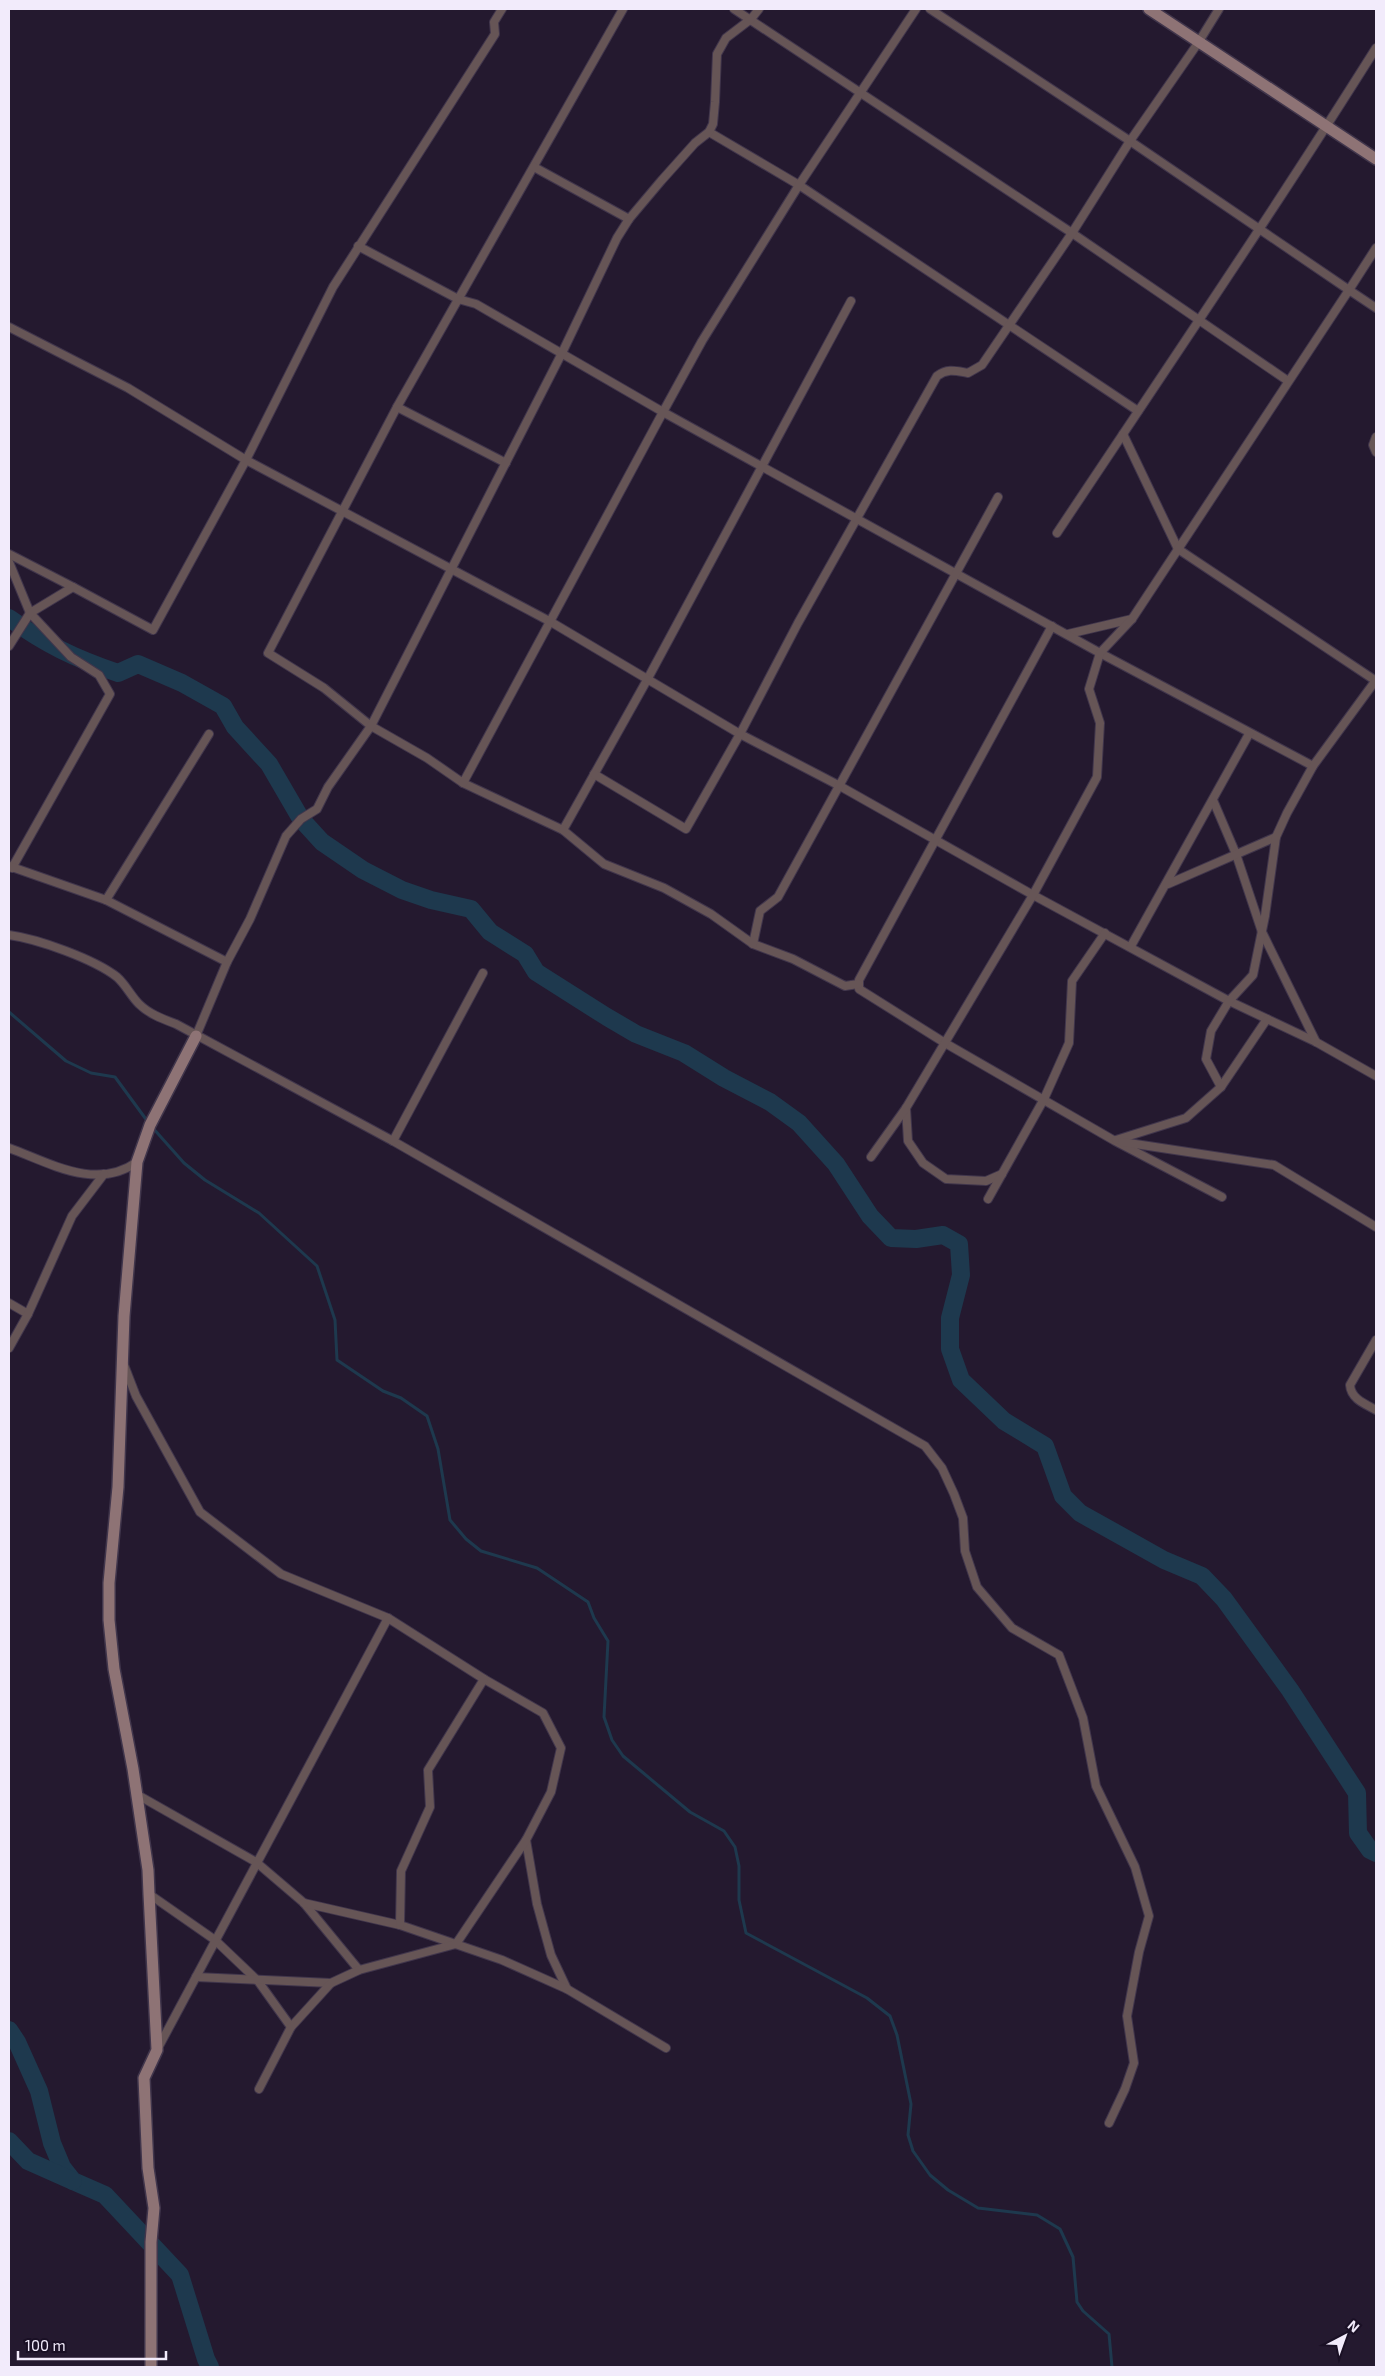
<svg xmlns="http://www.w3.org/2000/svg" width="1385" height="2376" font-family="'Exo 2',sans-serif">
  <style>
    .lines { fill: none; stroke-linecap: round; stroke-linejoin: round }
    .stream { stroke: #1e394e; stroke-width: 3 }
    .river { stroke: #1e394e; stroke-width: 18 }
    .street-casing { stroke: #41364c; stroke-width: 10 }
    .secondary-casing { stroke: #41364c; stroke-width: 14 }
    .street { stroke: #665556; stroke-width: 8 }
    .secondary { stroke: #8e7375; stroke-width: 11 }
  </style>
  <rect width="100%" height="100%" fill="#24192f"/>
  <g class="lines">
    <!-- stream -->
    <g class="stream">
      <path d="M9,1012L66,1061L91,1073L115,1077L148,1122"/>
      <path d="M152,1127L184,1163L205,1180L259,1213L317,1266L335,1320L337,1360L383,1391L401,1398L427,1416L438,1449L450,1520L466,1539L481,1551L537,1568L588,1602L594,1618L608,1641L604,1717L612,1740L623,1756L690,1812L724,1831L735,1847L739,1866V1900L746,1933L867,1998L890,2016L897,2035L911,2104L908,2135L913,2151L930,2175L948,2190L978,2208L1037,2215L1060,2229L1073,2257L1077,2302L1083,2311L1109,2334L1112,2367"/>
    </g>
    <!-- river -->
    <g class="river">
      <path d="M9,618C47,645 74,658 118,673L138,664L182,683L223,706L235,727L269,764L301,819L322,842L363,870L402,890L431,900L471,909L490,932L525,954L536,972L607,1017L636,1034L684,1053L724,1078L770,1102L799,1123L836,1164L870,1216L891,1238L916,1239L943,1235L959,1244L961,1275L950,1318V1349L961,1380L1004,1421L1045,1446L1063,1496L1080,1513L1164,1560L1202,1576L1224,1599L1290,1690L1357,1793L1358,1833L1370,1850L1376,1853"/>
      <path d="M9,2030L17,2042L39,2091L52,2143L62,2167L73,2181L105,2195L180,2275L206,2359L210,2367"/>
      <path d="M9,2141L28,2161L73,2181"/>
    </g>
    <defs>
      <g id="street">
        <path d="M623,9L397,407L268,653L324,688L371,726L427,758L463,783L563,830L647,680L851,301"/>
        <path d="M734,9L1072,233L1288,381"/>
        <path d="M930,9L1130,141L1349,290L1376,248"/>
        <path d="M709,132L799,185L1138,411"/>
        <path d="M534,167L629,219"/>
        <path d="M358,246L458,299L476,304L663,412L702,341L799,185L916,9"/>
        <path d="M9,327L128,388L246,460L551,622L740,734L838,785L1033,895L1229,1001L1316,1042L1376,1076"/>
        <path d="M397,407L506,463"/>
        <path d="M1123,434L1178,549L1376,681"/>
        <path d="M1376,437L1373,445L1376,452"/>
        <path d="M1057,533C1164,372 1273,212 1376,48"/>
        <path d="M9,554L73,587"/>
        <path d="M9,562L30,613L71,657L99,675L110,694L12,868"/>
        <path d="M1052,626L859,980V989L945,1043L1115,1141L1222,1197"/>
        <path d="M1068,634L1132,619"/>
        <path d="M9,646L30,613L73,587L153,630L246,460L333,287L495,34L494,22L502,9"/>
        <path d="M594,774L686,829L740,734L798,623L937,376C948,368 956,371 968,373L982,365L1072,233L1130,141L1198,43L1219,9"/>
        <path d="M463,783L663,412L1100,653L1313,766"/>
        <path d="M1213,800L1236,854L1262,932L1316,1042"/>
        <path d="M563,830L604,864L664,888L711,914L753,944L793,959L845,986L858,984"/>
        <path d="M9,866L106,900L227,962"/>
        <path d="M1168,884L1276,837"/>
        <path d="M106,900L209,734"/>
        <path d="M9,935C38,939 94,959 117,977C126,985 131,996 139,1004C149,1014 163,1019 176,1024L393,1141L925,1446L942,1468L954,1494L963,1518L965,1551L977,1587L1012,1628L1059,1655L1083,1718L1096,1786L1135,1867L1149,1916L1139,1952L1127,2016L1134,2063L1125,2089L1109,2123"/>
        <path d="M753,944L760,911L778,897L998,497"/>
        <path d="M1131,946L1249,734"/>
        <path d="M196,1036L227,962L250,919L286,836L301,819L317,809L328,787L371,726L562,353L617,238L629,219L661,181L695,143L709,132L713,124L715,102L717,54L726,38L751,19L759,9"/>
        <path d="M1221,1087L1206,1059L1211,1031L1229,1001L1253,975L1265,916L1276,837L1287,813L1313,766L1376,680"/>
        <path d="M906,1108L908,1141L923,1163L946,1179L986,1181L1002,1174"/>
        <path d="M1116,1140L1186,1118L1221,1087L1267,1019"/>
        <path d="M393,1141L483,973"/>
        <path d="M1122,1142L1274,1165L1376,1227"/>
        <path d="M9,1148C50,1163 96,1191 137,1162"/>
        <path d="M871,1157L906,1108L1033,895L1097,777L1100,723L1089,689L1100,653L1132,619L1349,290L1376,308"/>
        <path d="M988,1199L1044,1099L1069,1043L1072,981L1105,933"/>
        <path d="M9,1303L28,1314"/>
        <path d="M1376,1340L1350,1385C1351,1399 1365,1404 1376,1410"/>
        <path d="M9,1348L28,1314L72,1216L104,1174"/>
        <path d="M124,1365L136,1396L200,1512L281,1574L388,1618L484,1679L543,1713L561,1748L551,1792L526,1840L537,1904L551,1955L567,1989L666,2048"/>
        <path d="M136,1794L256,1862L304,1903L359,1970"/>
        <path d="M149,1894L215,1940L258,1981L291,2027"/>
        <path d="M304,1903L400,1925L502,1960L567,1989"/>
        <path d="M400,1925L401,1871L430,1807L428,1770L484,1679"/>
        <path d="M196,1977L331,1983"/>
        <path d="M158,2048L388,1618"/>
        <path d="M259,2089L291,2027L331,1983L359,1970L456,1944L526,1840"/>
      </g>
      <g id="secondary">
        <path d="M1149,9L1376,159"/>
        <path d="M151,2367V2242L154,2208L148,2168L144,2078L157,2050L149,1894L148,1870L133,1769L114,1669L109,1620V1583L118,1487L124,1316L137,1162L150,1125L196,1036"/>
      </g>
    </defs>
    <!-- street casing -->
    <use href="#street" class="street-casing"/>
    <!-- secondary casing -->
    <use href="#secondary" class="secondary-casing"/>
    <!-- street -->
    <use href="#street" class="street"/>
    <!-- secondary -->
    <use href="#secondary" class="secondary"/>
  </g>
  <!-- border -->
  <rect width="1385" height="2376" fill="none" stroke="#f2ebfb" stroke-width="20"/>
  <!-- north arrow -->
  <g transform="translate(1345 2336) rotate(41)" stroke="#1a1025" stroke-width="4" paint-order="stroke">
  <path d="M0-4L9 19L0 12L-9 19Z" fill="#f2ebfb"/>
  <text y="-8" font-size="14" font-weight="bold" text-anchor="middle" fill="#f2ebfb">N</text>
  </g>
  <!-- scale -->
  <path d="M18 2351v8h148v-8" fill="none" stroke="#f2ebfb" stroke-width="2.5"/>
  <text x="25" y="2351" font-size="15" fill="#f2ebfb" stroke="#1a1025" stroke-width="4" paint-order="stroke">100 m</text>
</svg>
